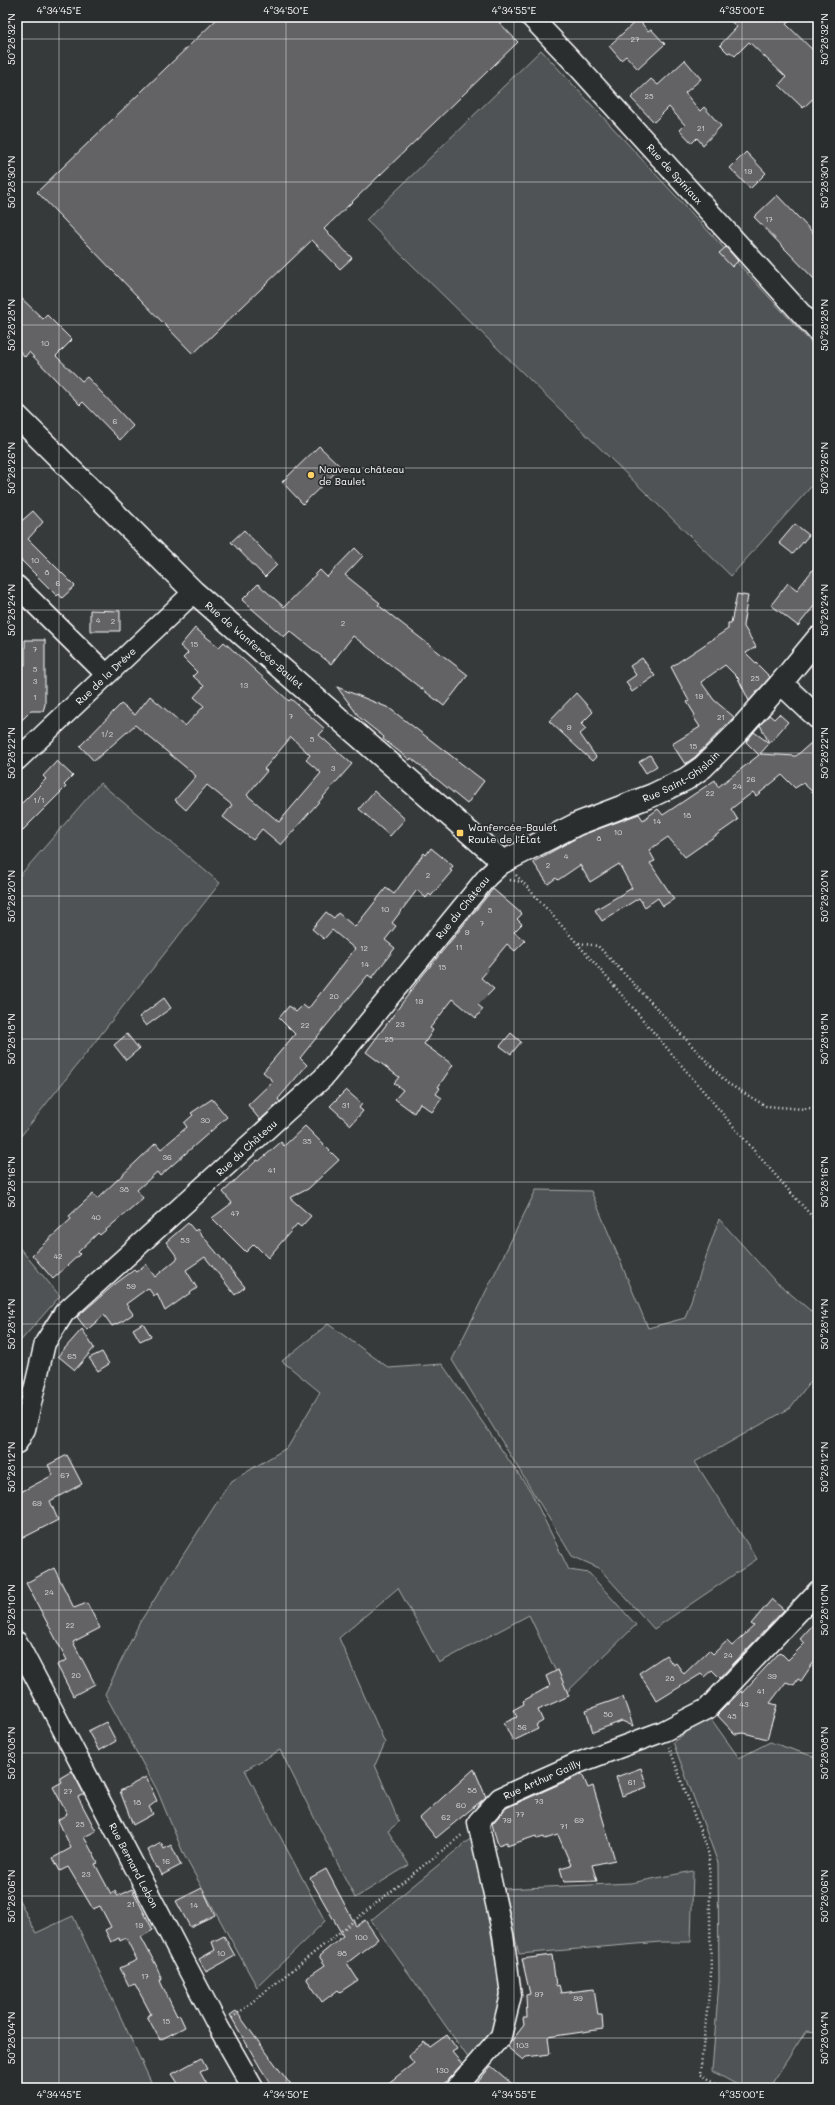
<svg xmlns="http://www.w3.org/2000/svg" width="835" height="2105" font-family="Mali,sans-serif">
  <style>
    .green { fill: #505354; stroke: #a8a9aa }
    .building { fill: #636465; stroke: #fff; fill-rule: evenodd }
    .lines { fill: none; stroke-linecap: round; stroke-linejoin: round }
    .minor-casing { stroke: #fff; stroke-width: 23 }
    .major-casing { stroke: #fff; stroke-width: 25 }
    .path { stroke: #fff; stroke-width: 2.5; stroke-dasharray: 1 3; stroke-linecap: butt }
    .minor { stroke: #2a2d2e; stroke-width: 20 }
    .major { stroke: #2a2d2e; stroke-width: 22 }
    .ticks { fill: none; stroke: #fff; stroke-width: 1; stroke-opacity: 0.45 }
    .poi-dot { fill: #ffd166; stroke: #2a2d2e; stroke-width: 1.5 }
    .labels { text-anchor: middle; stroke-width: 3.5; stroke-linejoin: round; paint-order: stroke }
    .number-label { font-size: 8px; fill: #d8d8d8 }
    .street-label { font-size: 10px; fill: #fff; stroke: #2a2d2e }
    .poi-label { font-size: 10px; fill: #fff; stroke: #2a2d2e; text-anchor: start }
    .neatline { fill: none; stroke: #fff; stroke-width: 1.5 }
    .ticks-label { font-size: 10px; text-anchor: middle; fill: #fff }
  </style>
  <rect width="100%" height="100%" fill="#373a3b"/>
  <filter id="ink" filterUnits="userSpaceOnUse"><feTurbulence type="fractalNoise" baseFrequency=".025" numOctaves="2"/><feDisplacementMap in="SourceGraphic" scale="8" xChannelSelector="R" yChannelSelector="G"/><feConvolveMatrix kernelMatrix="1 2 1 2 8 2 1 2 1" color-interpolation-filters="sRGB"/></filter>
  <g filter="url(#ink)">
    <!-- green -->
    <g class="green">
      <path d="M541,50L818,350V479L731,576L366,220Z"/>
      <path d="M100,783L220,883L17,1141V879Z"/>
      <path d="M536,1190L591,1191L648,1328L685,1318L719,1219L774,1280L818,1317V1375L807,1386L790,1408L695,1462L757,1559L654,1629L599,1568L572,1556L452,1360Z"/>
      <path d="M17,1245L60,1296L17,1345Z"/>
      <path d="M328,1324L389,1368L442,1364L531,1492L569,1570L589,1573L636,1625L566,1693L529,1615L439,1663L398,1588L339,1638L385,1743L375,1765L399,1822L388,1831L409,1865L355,1898L280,1750L245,1770L325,1921L257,1987L184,1855L157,1790L105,1694L140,1622L230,1482L288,1447L320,1392L282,1361Z"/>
      <path d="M709,1716L739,1758L770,1742L818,1758V2032L806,2031L769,2088H743L712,2071L719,1981L718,1863L673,1742Z"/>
      <path d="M475,1835L501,1995L495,2026L469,2059L371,1920Z"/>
      <path d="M693,1871L691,1942H661L519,1954L504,1889L631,1883Z"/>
      <path d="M17,1896L36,1933L73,1916L154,2088H17Z"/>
    </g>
    <!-- building -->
    <g class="building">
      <path d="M219,17H494L518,42L324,229L352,258L340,269L312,240L193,354L37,192Z"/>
      <path d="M726,17H793L786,24L818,55V94L803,108L779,85L786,77L749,42L735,56L730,52L728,53L720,45L737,27Z"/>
      <path d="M638,19L648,31L651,29L665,44L638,69L626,56L621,60L609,46Z"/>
      <path d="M685,60L701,79L685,93L700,111L704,107L721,126L703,145L697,138L692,143L680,130L685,125L669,107L654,122L631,98L651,79L658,85Z"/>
      <path d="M746,152L766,173L750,189L730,168Z"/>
      <path d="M777,195L818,238V283L754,217Z"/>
      <path d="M726,247L738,261L732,267L719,253Z"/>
      <path d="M17,294L43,319L47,315L72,340L56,356L82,381L87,377L133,426L120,440L83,402L80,405L29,352L25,357L17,348Z"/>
      <path d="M319,446L341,467L303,504L282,482Z"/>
      <path d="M33,511L43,522L28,539L75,586L62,598L59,594L57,596L17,556V525Z"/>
      <path d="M795,524L809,535L793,554L779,543Z"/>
      <path d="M244,530L277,565L265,577L231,542Z"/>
      <path d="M355,548L363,556L345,575L380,603L378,605L468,675L444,706L353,636L331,664L290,631L284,637L242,600L258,584L284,607L320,570L327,577Z"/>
      <path d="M818,563V601L798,626L771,605L788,583L797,590Z"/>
      <path d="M737,594L748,596L743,625L756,647L746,653L770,677L749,701L738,678L725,665L701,682L714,700L734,717L695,757L685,764L672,744L700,727L693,716L695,715L687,702L689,701L671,667L728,629V623H731Z"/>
      <path d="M90,610L120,611V631H90Z"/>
      <path d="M195,628L219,647L224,642L289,701L291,699L325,729L319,735L352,764L281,845L262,829L253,840L223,817L232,805L207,785L186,810L175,800L196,776L135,725L94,761L80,746L121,704L135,715L150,696L185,726L204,706L194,697L204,686L193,676L197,672L183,658L188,653L180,646ZM291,737L310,755L306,760L321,773L279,822L247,795L267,771L264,769Z"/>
      <path d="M25,640H45V705L43,711H31L17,725V665H25Z"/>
      <path d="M642,658L655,676L632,692L626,682L636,675L630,666Z"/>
      <path d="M337,687L389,708L484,781L467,804L411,758L410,760L383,739L384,737L360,718Z"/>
      <path d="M576,693L593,712L581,724L586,729L580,734L596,757L592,761L549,721Z"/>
      <path d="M779,714L788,722L760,754L796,756L818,737V797L803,783L795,788L782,775L756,796L753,792L731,809L738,820L685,857L668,837L649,850L655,861L650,863L674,899L663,906L658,898L645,907L639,898L602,921L595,910L632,888L619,864L590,882L580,865L558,880L556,878L548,884L533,862L582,835L639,814L643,820L658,809L663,815L715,780L718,787L759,755L746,742L754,732L769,743L760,725L769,715L774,719Z"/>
      <path d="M650,755L657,766L646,773L639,762Z"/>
      <path d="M57,761L73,776L64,785L66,787L17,836V808L46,779L43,776Z"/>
      <path d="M374,791L405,819L390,836L359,809Z"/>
      <path d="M431,848L453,866L450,870L452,871L431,896L429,894L426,898L417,890L392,923L396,926L385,940L395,948L372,978L368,975L317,1037L300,1058L307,1065L278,1099L280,1102L260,1120L248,1105L273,1081L263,1072L295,1034L279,1018L289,1006L296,1012L303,1005L308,1009L355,949L332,930L324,939L312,929L326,912L334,918L338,913L355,927L386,888L394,894L424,853L426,855Z"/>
      <path d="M493,889L522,914L517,919L522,924L514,932L525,941L515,951L507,944L487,968L488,970L481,978L494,989L478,1005L483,1009L476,1018L453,999L430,1028L433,1030L424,1044L453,1065L438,1087L440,1088L436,1094L442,1098L432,1112L420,1103L414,1113L395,1099L403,1090L394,1083L399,1077L366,1052L419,980Z"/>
      <path d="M164,998L171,1008L146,1026L139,1017Z"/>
      <path d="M511,1033L521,1042L511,1054L500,1046Z"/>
      <path d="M127,1034L139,1049L126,1060L114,1045Z"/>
      <path d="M346,1090L362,1104L359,1108L363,1111L351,1125L330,1106Z"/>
      <path d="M212,1099L227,1117L160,1176L157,1172L137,1190L143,1198L100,1235L98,1233L78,1252L80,1254L53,1279L32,1255L71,1219L69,1216L93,1194L97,1199L156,1143L161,1149L187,1127L184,1123L193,1115L191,1113Z"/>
      <path d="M305,1126L339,1160L308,1189L290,1198L311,1216L301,1227L297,1224L268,1258L254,1244L246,1252L212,1218L232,1203L223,1192L257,1160L259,1161L281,1142L284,1146Z"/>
      <path d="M188,1223L195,1231L197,1229L245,1287L235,1295L205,1257L186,1270L197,1288L165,1311L157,1294L154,1296L148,1288L126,1304L133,1314L123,1321L112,1326L104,1315L87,1330L77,1317L115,1284L134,1270L136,1272L146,1264L155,1277L178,1258L166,1242Z"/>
      <path d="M143,1323L151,1336L140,1341L133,1329Z"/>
      <path d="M82,1329L94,1348L75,1370L58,1356Z"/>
      <path d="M102,1352L109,1364L98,1371L89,1358Z"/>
      <path d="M67,1455L82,1484L50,1501L58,1520L17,1541V1494L53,1475L48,1465Z"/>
      <path d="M54,1568L74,1608L87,1603L100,1628L73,1642L95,1684L73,1696L57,1665L67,1660L26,1583Z"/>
      <path d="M772,1599L784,1610L720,1678L712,1670L704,1677L701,1674L657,1701L639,1673L666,1655L673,1665L676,1663L684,1674L709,1650L713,1654L727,1641L732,1646L754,1626L751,1624Z"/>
      <path d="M818,1619V1656L801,1681L798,1679L794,1685L786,1682L770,1703L777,1705L767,1739L744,1733L735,1734L717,1715L741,1691L742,1693L780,1652L788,1660L805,1643L800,1639Z"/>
      <path d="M558,1670L569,1696L538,1710L543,1721L536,1725L538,1729L513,1741L504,1723L517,1717L513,1710L524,1704L523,1701L550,1686L546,1676Z"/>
      <path d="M623,1697L633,1726L622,1721L593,1732L586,1710Z"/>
      <path d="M106,1722L116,1741L99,1751L88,1731Z"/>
      <path d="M641,1768L647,1787L622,1796L616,1777Z"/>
      <path d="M474,1769L486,1797L436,1838L420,1818Z"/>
      <path d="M72,1771L84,1794L78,1797L96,1831L84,1837L98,1863L95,1864L111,1894L115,1891L117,1896L132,1889L153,1930L141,1937L156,1965L162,1980H160L161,1983L177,2016L179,2014L185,2027L160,2040L147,2016L151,2014L135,1984L129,1986L120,1968L137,1960L126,1938L120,1941L119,1938L111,1942L105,1930L111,1927L100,1906L93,1909L68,1867L60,1871L53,1858L71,1848L58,1820L67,1814L53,1787L62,1782L60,1778Z"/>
      <path d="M582,1774L588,1788L593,1786L615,1860L592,1865L597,1881L564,1882L560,1868L571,1865L558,1835L545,1839L544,1837L537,1839L536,1836L507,1846V1842L498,1845L492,1824L506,1808Z"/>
      <path d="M146,1777L157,1801L149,1807L153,1814L133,1825L120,1791Z"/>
      <path d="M161,1843L164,1849L171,1845L181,1865L162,1875L158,1867L156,1868L148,1850Z"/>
      <path d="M326,1869L356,1926L365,1920L378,1939L347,1963L358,1980L340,1992L338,1990L322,2002L306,1978L325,1965L319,1956L343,1936L310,1878Z"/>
      <path d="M202,1888L215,1915L190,1927L176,1901Z"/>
      <path d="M224,1936L235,1956L206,1972L199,1959L215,1950L212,1942Z"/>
      <path d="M552,1955L556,1986L559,1985L561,1993L594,1989L598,2015H602L603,2029L548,2037L550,2054L526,2057L523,2060L507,2047L524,2025L523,2018H527L526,1995L530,1994L522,1959Z"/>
      <path d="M236,2011L255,2037L293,2088H274L261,2069L230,2015Z"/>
      <path d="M447,2035L457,2049L452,2052L462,2064L440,2088H382L414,2063L409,2057L410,2054L424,2042L430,2047Z"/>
      <path d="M201,2058L207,2069L200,2072L209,2088H181L172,2074Z"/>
      <path d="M491,2066L517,2088H473Z"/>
    </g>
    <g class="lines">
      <defs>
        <g id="minor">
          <path id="s1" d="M531,17L570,58L818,332"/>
          <path d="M17,586L106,674"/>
          <path id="s2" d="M17,760L194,592"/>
          <path id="s3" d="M17,1443L25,1429L45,1343L64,1313L323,1078L487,877L503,862"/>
          <path id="s4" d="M17,1642L219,2028L253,2088"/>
          <path id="s5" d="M456,2088L501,2036L511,1995L503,1935L478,1822L500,1798L578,1763L664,1731L707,1709L818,1591"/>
        </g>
        <g id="major">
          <path id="s6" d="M17,416L194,592L503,862L577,824L653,795L686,779L703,767L735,735L781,683L818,638"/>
          <path d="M781,683L818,718"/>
        </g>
      </defs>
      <!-- minor casing -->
      <use href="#minor" class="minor-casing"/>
      <!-- major casing -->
      <use href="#major" class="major-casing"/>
      <!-- path -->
      <g class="path">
        <path d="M516,875C620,988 715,1109 818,1223"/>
        <path d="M510,880L522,882"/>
        <path d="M579,943L598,946L727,1083L766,1106L804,1109L818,1107"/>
        <path d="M669,1747L709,1855L711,1975L700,2074L725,2088"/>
        <path d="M232,2018L463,1834"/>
      </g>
      <!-- minor -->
      <use href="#minor" class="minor"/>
      <!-- major -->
      <use href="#major" class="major"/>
    </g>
  </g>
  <!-- ticks -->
  <path class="ticks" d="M59,17V2088M286,17V2088M514,17V2088M742,17V2088M17,39H818M17,182H818M17,325H818M17,468H818M17,610H818M17,753H818M17,896H818M17,1039H818M17,1182H818M17,1324H818M17,1467H818M17,1610H818M17,1753H818M17,1896H818M17,2038H818"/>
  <!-- markers -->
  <g class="poi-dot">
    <circle cx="311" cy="475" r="4"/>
    <rect x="456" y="829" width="8" height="8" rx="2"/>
  </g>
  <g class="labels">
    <!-- number labels -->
    <g class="number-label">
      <text x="635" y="42">27</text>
      <text x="649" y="99">25</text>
      <text x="701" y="131">21</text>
      <text x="748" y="174">19</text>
      <text x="769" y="222">17</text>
      <text x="45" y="346">10</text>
      <text x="115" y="424">6</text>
      <text x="35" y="563">10</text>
      <text x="47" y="575">8</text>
      <text x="58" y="586">6</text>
      <text x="98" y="623">4</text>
      <text x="113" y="624">2</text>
      <text x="343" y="626">2</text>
      <text x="194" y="647">15</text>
      <text x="35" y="652">7</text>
      <text x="35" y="672">5</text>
      <text x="755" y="681">25</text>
      <text x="35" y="684">3</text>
      <text x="244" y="688">13</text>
      <text x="699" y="699">19</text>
      <text x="35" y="700">1</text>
      <text x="291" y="719">7</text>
      <text x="721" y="720">21</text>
      <text x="569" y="730">9</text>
      <text x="107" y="737">1/2</text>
      <text x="312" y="742">5</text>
      <text x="693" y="749">15</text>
      <text x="333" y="771">3</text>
      <text x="751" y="782">26</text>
      <text x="737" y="789">24</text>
      <text x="710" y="796">22</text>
      <text x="39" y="803">1/1</text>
      <text x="687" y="818">18</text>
      <text x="657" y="824">14</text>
      <text x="618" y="835">10</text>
      <text x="599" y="841">8</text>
      <text x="566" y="859">4</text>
      <text x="548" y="868">2</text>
      <text x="428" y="878">2</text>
      <text x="385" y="912">10</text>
      <text x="490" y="913">5</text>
      <text x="482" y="926">7</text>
      <text x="467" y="935">9</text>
      <text x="459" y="950">11</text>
      <text x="364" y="951">12</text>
      <text x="365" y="967">14</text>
      <text x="442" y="970">15</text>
      <text x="334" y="999">20</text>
      <text x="419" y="1004">19</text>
      <text x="400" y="1027">23</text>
      <text x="305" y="1028">22</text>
      <text x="389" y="1042">25</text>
      <text x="346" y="1108">31</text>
      <text x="205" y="1123">30</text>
      <text x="307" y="1144">35</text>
      <text x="167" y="1160">36</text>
      <text x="272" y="1173">41</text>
      <text x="124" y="1192">38</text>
      <text x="235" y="1216">47</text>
      <text x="96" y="1220">40</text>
      <text x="185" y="1243">53</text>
      <text x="58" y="1259">42</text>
      <text x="131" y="1289">59</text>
      <text x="72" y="1359">65</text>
      <text x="65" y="1478">67</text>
      <text x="37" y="1506">69</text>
      <text x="49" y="1595">24</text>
      <text x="70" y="1628">22</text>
      <text x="728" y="1658">24</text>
      <text x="76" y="1678">20</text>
      <text x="772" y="1679">39</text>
      <text x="670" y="1681">28</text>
      <text x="761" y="1694">41</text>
      <text x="744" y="1707">43</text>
      <text x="608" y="1717">50</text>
      <text x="732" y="1719">45</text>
      <text x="522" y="1730">56</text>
      <text x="632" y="1785">61</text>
      <text x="472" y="1793">58</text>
      <text x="68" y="1794">27</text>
      <text x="539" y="1804">73</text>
      <text x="137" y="1805">18</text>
      <text x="461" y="1808">60</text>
      <text x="520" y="1817">77</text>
      <text x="446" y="1820">62</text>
      <text x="507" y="1823">79</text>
      <text x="579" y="1823">69</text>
      <text x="80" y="1827">25</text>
      <text x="564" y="1829">71</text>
      <text x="166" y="1864">16</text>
      <text x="86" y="1877">23</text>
      <text x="131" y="1907">21</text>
      <text x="194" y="1908">14</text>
      <text x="139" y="1928">19</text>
      <text x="361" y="1940">100</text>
      <text x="221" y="1956">10</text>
      <text x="342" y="1956">98</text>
      <text x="145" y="1979">17</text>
      <text x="539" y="1997">97</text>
      <text x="578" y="2001">99</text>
      <text x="166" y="2024">15</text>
      <text x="522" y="2048">103</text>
      <text x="442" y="2073">130</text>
    </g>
    <!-- street labels -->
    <g class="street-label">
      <text dy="4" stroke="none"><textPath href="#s1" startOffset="213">Rue de Spiniaux</textPath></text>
      <text dy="4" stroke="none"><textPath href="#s6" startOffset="330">Rue de Wanfercée-Baulet</textPath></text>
      <text dy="4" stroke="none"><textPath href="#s2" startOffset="122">Rue de la Drève</textPath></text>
      <text dy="4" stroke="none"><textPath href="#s6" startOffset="858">Rue Saint-Ghislain</textPath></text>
      <text dy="4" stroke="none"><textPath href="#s3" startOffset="710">Rue du Château</textPath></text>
      <text dy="4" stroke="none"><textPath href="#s3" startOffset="386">Rue du Château</textPath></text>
      <text dy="4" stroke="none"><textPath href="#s5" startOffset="366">Rue Arthur Gailly</textPath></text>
      <text dy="4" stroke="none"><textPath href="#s4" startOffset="252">Rue Bernard Lebon</textPath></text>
    </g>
    <!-- poi labels -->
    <g class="poi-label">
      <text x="319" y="473">Nouveau château<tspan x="319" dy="12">de Baulet</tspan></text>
      <text x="468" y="831">Wanfercée-Baulet<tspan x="468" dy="12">Route de l'État</tspan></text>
    </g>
  </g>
  <!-- margin -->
  <rect width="835" height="2105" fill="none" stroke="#2a2d2e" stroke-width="44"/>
  <rect x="22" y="22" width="791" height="2061" class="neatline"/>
  <g class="ticks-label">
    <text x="59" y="14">4°34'45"E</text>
    <text x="286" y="14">4°34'50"E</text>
    <text x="514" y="14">4°34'55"E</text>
    <text x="742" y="14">4°35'00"E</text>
    <text transform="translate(11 39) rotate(-90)" y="4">50°28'32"N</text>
    <text transform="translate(824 39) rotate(-90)" y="4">50°28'32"N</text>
    <text transform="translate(11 182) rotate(-90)" y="4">50°28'30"N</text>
    <text transform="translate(824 182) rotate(-90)" y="4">50°28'30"N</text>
    <text transform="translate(11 325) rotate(-90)" y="4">50°28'28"N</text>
    <text transform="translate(824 325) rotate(-90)" y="4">50°28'28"N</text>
    <text transform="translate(11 468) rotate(-90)" y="4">50°28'26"N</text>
    <text transform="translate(824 468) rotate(-90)" y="4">50°28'26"N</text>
    <text transform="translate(11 610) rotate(-90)" y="4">50°28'24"N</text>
    <text transform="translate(824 610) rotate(-90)" y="4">50°28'24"N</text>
    <text transform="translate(11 753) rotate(-90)" y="4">50°28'22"N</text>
    <text transform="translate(824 753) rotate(-90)" y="4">50°28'22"N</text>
    <text transform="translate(11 896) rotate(-90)" y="4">50°28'20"N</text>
    <text transform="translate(824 896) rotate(-90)" y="4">50°28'20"N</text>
    <text transform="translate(11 1039) rotate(-90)" y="4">50°28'18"N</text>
    <text transform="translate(824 1039) rotate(-90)" y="4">50°28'18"N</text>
    <text transform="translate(11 1182) rotate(-90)" y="4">50°28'16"N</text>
    <text transform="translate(824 1182) rotate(-90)" y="4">50°28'16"N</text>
    <text transform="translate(11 1324) rotate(-90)" y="4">50°28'14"N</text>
    <text transform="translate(824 1324) rotate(-90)" y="4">50°28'14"N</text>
    <text transform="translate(11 1467) rotate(-90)" y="4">50°28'12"N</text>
    <text transform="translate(824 1467) rotate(-90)" y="4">50°28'12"N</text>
    <text transform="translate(11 1610) rotate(-90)" y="4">50°28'10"N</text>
    <text transform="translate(824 1610) rotate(-90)" y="4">50°28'10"N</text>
    <text transform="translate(11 1753) rotate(-90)" y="4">50°28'08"N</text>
    <text transform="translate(824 1753) rotate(-90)" y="4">50°28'08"N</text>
    <text transform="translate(11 1896) rotate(-90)" y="4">50°28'06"N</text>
    <text transform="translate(824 1896) rotate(-90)" y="4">50°28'06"N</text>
    <text transform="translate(11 2038) rotate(-90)" y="4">50°28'04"N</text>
    <text transform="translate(824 2038) rotate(-90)" y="4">50°28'04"N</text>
    <text x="59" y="2098">4°34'45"E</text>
    <text x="286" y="2098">4°34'50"E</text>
    <text x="514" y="2098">4°34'55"E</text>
    <text x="742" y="2098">4°35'00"E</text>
  </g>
</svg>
